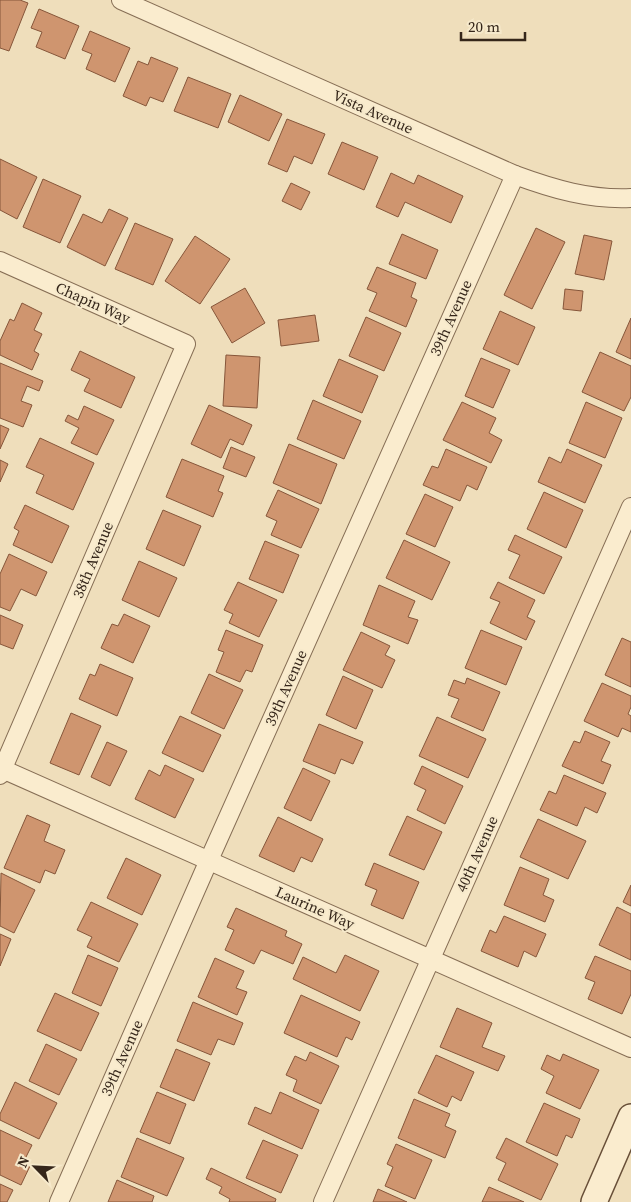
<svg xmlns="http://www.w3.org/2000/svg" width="631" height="1202" font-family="'Source Serif 4',serif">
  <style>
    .building { fill: #cf956f; stroke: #86563a }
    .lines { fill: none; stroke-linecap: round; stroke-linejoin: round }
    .street-casing { stroke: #866e55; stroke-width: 20 }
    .secondary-casing { stroke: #684f38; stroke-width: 28 }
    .street { stroke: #faecce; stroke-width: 18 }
    .secondary { stroke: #faecce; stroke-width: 25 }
    .labels { text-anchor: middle; stroke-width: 4; stroke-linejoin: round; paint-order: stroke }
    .street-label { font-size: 15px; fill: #35261a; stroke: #f6e9cb }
  </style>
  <rect width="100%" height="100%" fill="#efdebb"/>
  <!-- building -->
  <g class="building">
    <path d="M0,0H20L28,3L9,51L0,48Z"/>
    <path d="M39,9L79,26L65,59L36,47L42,32L31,28Z"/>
    <path d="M90,31L130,48L115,82L86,69L92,54L82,50Z"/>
    <path d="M151,57L178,68L163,102L150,97L146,106L123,96L138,61L148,65Z"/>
    <path d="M188,77L231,94L218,128L174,111Z"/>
    <path d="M240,95L282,114L269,141L228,122Z"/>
    <path d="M287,119L325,134L312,164L294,156L287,172L268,164Z"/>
    <path d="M342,142L378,157L364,190L328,174Z"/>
    <path d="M0,159L37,177L17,219L0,210Z"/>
    <path d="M391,173L414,184L418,175L463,196L451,223L405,202L398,217L376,207Z"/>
    <path d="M43,179L81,196L60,243L23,227Z"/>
    <path d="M291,183L310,192L301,210L282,201Z"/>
    <path d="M109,209L128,218L105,266L67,247L83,214L102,223Z"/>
    <path d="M135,223L173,239L153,285L115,269Z"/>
    <path d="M536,228L565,242L532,309L504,295Z"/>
    <path d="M402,234L438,250L426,279L389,264Z"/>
    <path d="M584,235L612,241L604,280L575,274Z"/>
    <path d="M195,236L230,259L200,304L165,281Z"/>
    <path d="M377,267L416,283L411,297L417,300L406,327L369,311L377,293L367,289Z"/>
    <path d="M245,288L265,323L232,343L211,307Z"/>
    <path d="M565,289L583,291L581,311L563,309Z"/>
    <path d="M22,303L42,313L34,330L42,334L34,351L39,354L32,370L0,355V341L10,319L14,321Z"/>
    <path d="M500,311L535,327L518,365L483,349Z"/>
    <path d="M315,315L319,341L281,346L278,320Z"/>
    <path d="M366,317L401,333L384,371L349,356Z"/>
    <path d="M631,318V359L616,352Z"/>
    <path d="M80,351L135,377L121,408L84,391L90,379L71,370Z"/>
    <path d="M600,352L631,366V397L624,411L582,392Z"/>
    <path d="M226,355L260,357L257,408L223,406Z"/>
    <path d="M481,358L510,370L493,408L465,396Z"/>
    <path d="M339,359L378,376L362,413L323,396Z"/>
    <path d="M0,363L43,381L39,391L27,386L21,401L32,405L23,427L0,418Z"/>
    <path d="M313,400L361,421L344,459L297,439Z"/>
    <path d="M462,402L496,418L489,433L502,440L491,463L443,440Z"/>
    <path d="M586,402L622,418L605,458L569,443Z"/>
    <path d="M209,405L252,425L243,445L230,439L221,458L191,444Z"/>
    <path d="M84,406L114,420L97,455L71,443L79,428L65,421L68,415L78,420Z"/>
    <path d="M0,425L9,429L0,449Z"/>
    <path d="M40,438L94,463L73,510L36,493L44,475L26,467Z"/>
    <path d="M289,444L337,464L321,504L273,483Z"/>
    <path d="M231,447L255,457L246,477L223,468Z"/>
    <path d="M446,449L487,467L477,490L467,485L460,501L423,485L432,466L438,468Z"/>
    <path d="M567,449L602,465L585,503L538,482L549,457L561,463Z"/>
    <path d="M182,459L224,476L218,491L223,493L213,517L166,497Z"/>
    <path d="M0,460L8,464L0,482Z"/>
    <path d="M278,490L319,509L301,548L271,535L277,521L266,516Z"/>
    <path d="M544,492L583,510L566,548L527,529Z"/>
    <path d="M425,494L453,507L435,547L406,534Z"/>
    <path d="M25,505L69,526L52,563L13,545L19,531L14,528Z"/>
    <path d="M163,510L201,526L184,566L146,549Z"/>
    <path d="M515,535L562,557L544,594L509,578L520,555L508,550Z"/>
    <path d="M404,540L450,562L432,600L386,578Z"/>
    <path d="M265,541L299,555L283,593L249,579Z"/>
    <path d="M9,554L47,572L36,596L21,589L10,611L0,607V574Z"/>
    <path d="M139,561L177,578L159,617L122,600Z"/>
    <path d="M238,582L277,600L259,637L229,623L233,614L224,610Z"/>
    <path d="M498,582L535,600L527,617L535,621L526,640L490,623L500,602L490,598Z"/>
    <path d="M379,585L415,601L408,617L418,620L408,644L363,625Z"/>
    <path d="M124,614L150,626L133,663L101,648L112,624L118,626Z"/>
    <path d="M0,615L23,625L13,649L0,644Z"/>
    <path d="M226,630L263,645L252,672L246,670L240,682L216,672L224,652L218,650Z"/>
    <path d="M481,630L522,647L506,685L465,668Z"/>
    <path d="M361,632L390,646L385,655L395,660L382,688L343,670Z"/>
    <path d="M622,638L631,642V687L605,675Z"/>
    <path d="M100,664L133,678L117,716L79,699L90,674L95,676Z"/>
    <path d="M209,674L243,690L224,729L191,713Z"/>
    <path d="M343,676L373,690L356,729L326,715Z"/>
    <path d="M467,678L500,692L483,731L451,717L459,699L448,695L454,680L465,684Z"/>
    <path d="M602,683L631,696V707L628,714L631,716V732L622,728L618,737L584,721Z"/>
    <path d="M71,713L101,726L79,775L50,763Z"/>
    <path d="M180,716L221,735L203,772L162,753Z"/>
    <path d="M437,717L486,739L468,778L419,756Z"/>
    <path d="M319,724L363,742L353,764L341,759L335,774L303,761Z"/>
    <path d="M585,731L610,742L601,761L611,765L603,784L562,766L574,741L580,743Z"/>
    <path d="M107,742L127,751L110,786L91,777Z"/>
    <path d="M165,765L194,779L175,818L135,799L149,770L160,776Z"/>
    <path d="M422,766L463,786L445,824L417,810L426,790L414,784Z"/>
    <path d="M303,768L330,781L311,821L284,808Z"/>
    <path d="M564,775L606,793L597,813L585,807L577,826L540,810L549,791L556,794Z"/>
    <path d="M27,815L50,825L44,841L65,850L55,874L45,870L40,883L4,868Z"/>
    <path d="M407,816L442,832L424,870L389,855Z"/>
    <path d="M278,817L323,839L312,862L301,857L294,872L259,856Z"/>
    <path d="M538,819L586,841L568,879L520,857Z"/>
    <path d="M126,858L161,875L142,915L107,898Z"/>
    <path d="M374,863L419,882L403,919L371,905L377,890L365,885Z"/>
    <path d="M520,867L549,879L543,895L554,900L545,922L504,905Z"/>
    <path d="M1,873L35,890L14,933L0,926Z"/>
    <path d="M631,885V906L623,902Z"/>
    <path d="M91,902L138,924L119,962L87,947L92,937L77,930Z"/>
    <path d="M617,907L631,914V960L599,945Z"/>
    <path d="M236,908L287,931L285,936L302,944L293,964L261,950L254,964L225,950L234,930L227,927Z"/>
    <path d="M504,916L546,934L536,957L524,951L518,967L481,951L490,930L496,933Z"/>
    <path d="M0,934L11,939L0,966Z"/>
    <path d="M88,955L118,968L101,1006L72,993Z"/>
    <path d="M345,955L379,971L360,1011L293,979L303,957L336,973Z"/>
    <path d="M595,956L631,971V994L622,1014L588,999L595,982L585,978Z"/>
    <path d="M215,958L244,971L236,988L247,992L237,1015L198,997Z"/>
    <path d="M55,993L99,1013L81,1051L37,1031Z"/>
    <path d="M301,995L360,1022L352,1040L346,1037L337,1057L284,1033Z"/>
    <path d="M193,1002L243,1023L234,1045L218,1039L211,1055L177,1041Z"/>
    <path d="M457,1008L492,1023L482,1047L505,1056L498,1071L440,1047Z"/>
    <path d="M46,1044L77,1059L59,1095L29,1081Z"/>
    <path d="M176,1049L210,1063L194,1101L160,1087Z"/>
    <path d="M310,1052L339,1066L321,1104L293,1091L297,1080L286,1075L295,1056L306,1061Z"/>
    <path d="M563,1054L599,1070L580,1109L546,1093L554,1076L541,1069L547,1055L560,1061Z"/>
    <path d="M436,1055L474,1072L461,1101L452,1096L447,1107L418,1093Z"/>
    <path d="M15,1082L57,1103L39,1139L0,1120V1114Z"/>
    <path d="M157,1092L186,1104L170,1144L140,1132Z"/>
    <path d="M280,1092L319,1110L302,1149L248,1124L255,1107L271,1114Z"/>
    <path d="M414,1099L450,1114L445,1126L456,1131L445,1158L398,1138Z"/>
    <path d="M544,1103L580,1119L572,1138L566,1135L557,1156L526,1142Z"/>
    <path d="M0,1130L32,1145L23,1163L30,1166L21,1185L0,1175Z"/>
    <path d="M137,1138L184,1158L167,1196L121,1177Z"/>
    <path d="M506,1138L558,1164L541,1200L498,1180L506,1163L496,1158Z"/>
    <path d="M263,1140L298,1155L281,1193L246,1178Z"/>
    <path d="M396,1144L432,1160L415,1199L385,1186L393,1167L387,1164Z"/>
    <path d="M211,1168L276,1199L275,1202H229L230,1199L219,1193L222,1187L206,1179Z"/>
    <path d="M117,1180L154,1196L152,1202H108Z"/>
    <path d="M0,1184L13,1190L7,1202H0Z"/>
    <path d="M489,1187L524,1202H482Z"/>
    <path d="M378,1189L407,1202H373Z"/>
  </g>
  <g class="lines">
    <defs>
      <g id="street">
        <path d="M121,0L515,175C553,189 590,200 631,198"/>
        <path d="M0,261L186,344L0,775"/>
        <path d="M0,768L631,1048"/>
        <path d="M59,1202L209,860L515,175"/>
        <path d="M323,1202L631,507"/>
      </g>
      <path id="secondary" d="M594,1202L631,1117"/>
    </defs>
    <!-- street casing -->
    <use href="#street" class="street-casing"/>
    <!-- secondary casing -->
    <use href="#secondary" class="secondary-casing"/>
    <!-- street -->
    <use href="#street" class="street"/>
    <!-- secondary -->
    <use href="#secondary" class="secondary"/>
  </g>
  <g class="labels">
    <!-- street labels -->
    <g class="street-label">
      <text transform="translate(373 112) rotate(24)" y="5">Vista Avenue</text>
      <text transform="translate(93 303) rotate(24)" y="5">Chapin Way</text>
      <text transform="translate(451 318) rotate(-66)" y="5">39th Avenue</text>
      <text transform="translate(93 560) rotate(-67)" y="5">38th Avenue</text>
      <text transform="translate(286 688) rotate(-66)" y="5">39th Avenue</text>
      <text transform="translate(477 854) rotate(-66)" y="5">40th Avenue</text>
      <text transform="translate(315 908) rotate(24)" y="5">Laurine Way</text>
      <text transform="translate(122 1058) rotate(-66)" y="5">39th Avenue</text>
    </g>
  </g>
  <!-- north arrow -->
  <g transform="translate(35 1167) rotate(294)" stroke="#f6e9cb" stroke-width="4" paint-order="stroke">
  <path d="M0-4L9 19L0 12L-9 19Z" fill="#35261a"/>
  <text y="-8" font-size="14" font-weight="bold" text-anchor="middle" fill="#35261a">N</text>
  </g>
  <!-- scale -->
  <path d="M461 32v8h64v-8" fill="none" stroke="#35261a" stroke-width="2.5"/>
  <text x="468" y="32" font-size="15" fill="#35261a" stroke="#f6e9cb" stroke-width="4" paint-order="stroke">20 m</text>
</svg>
